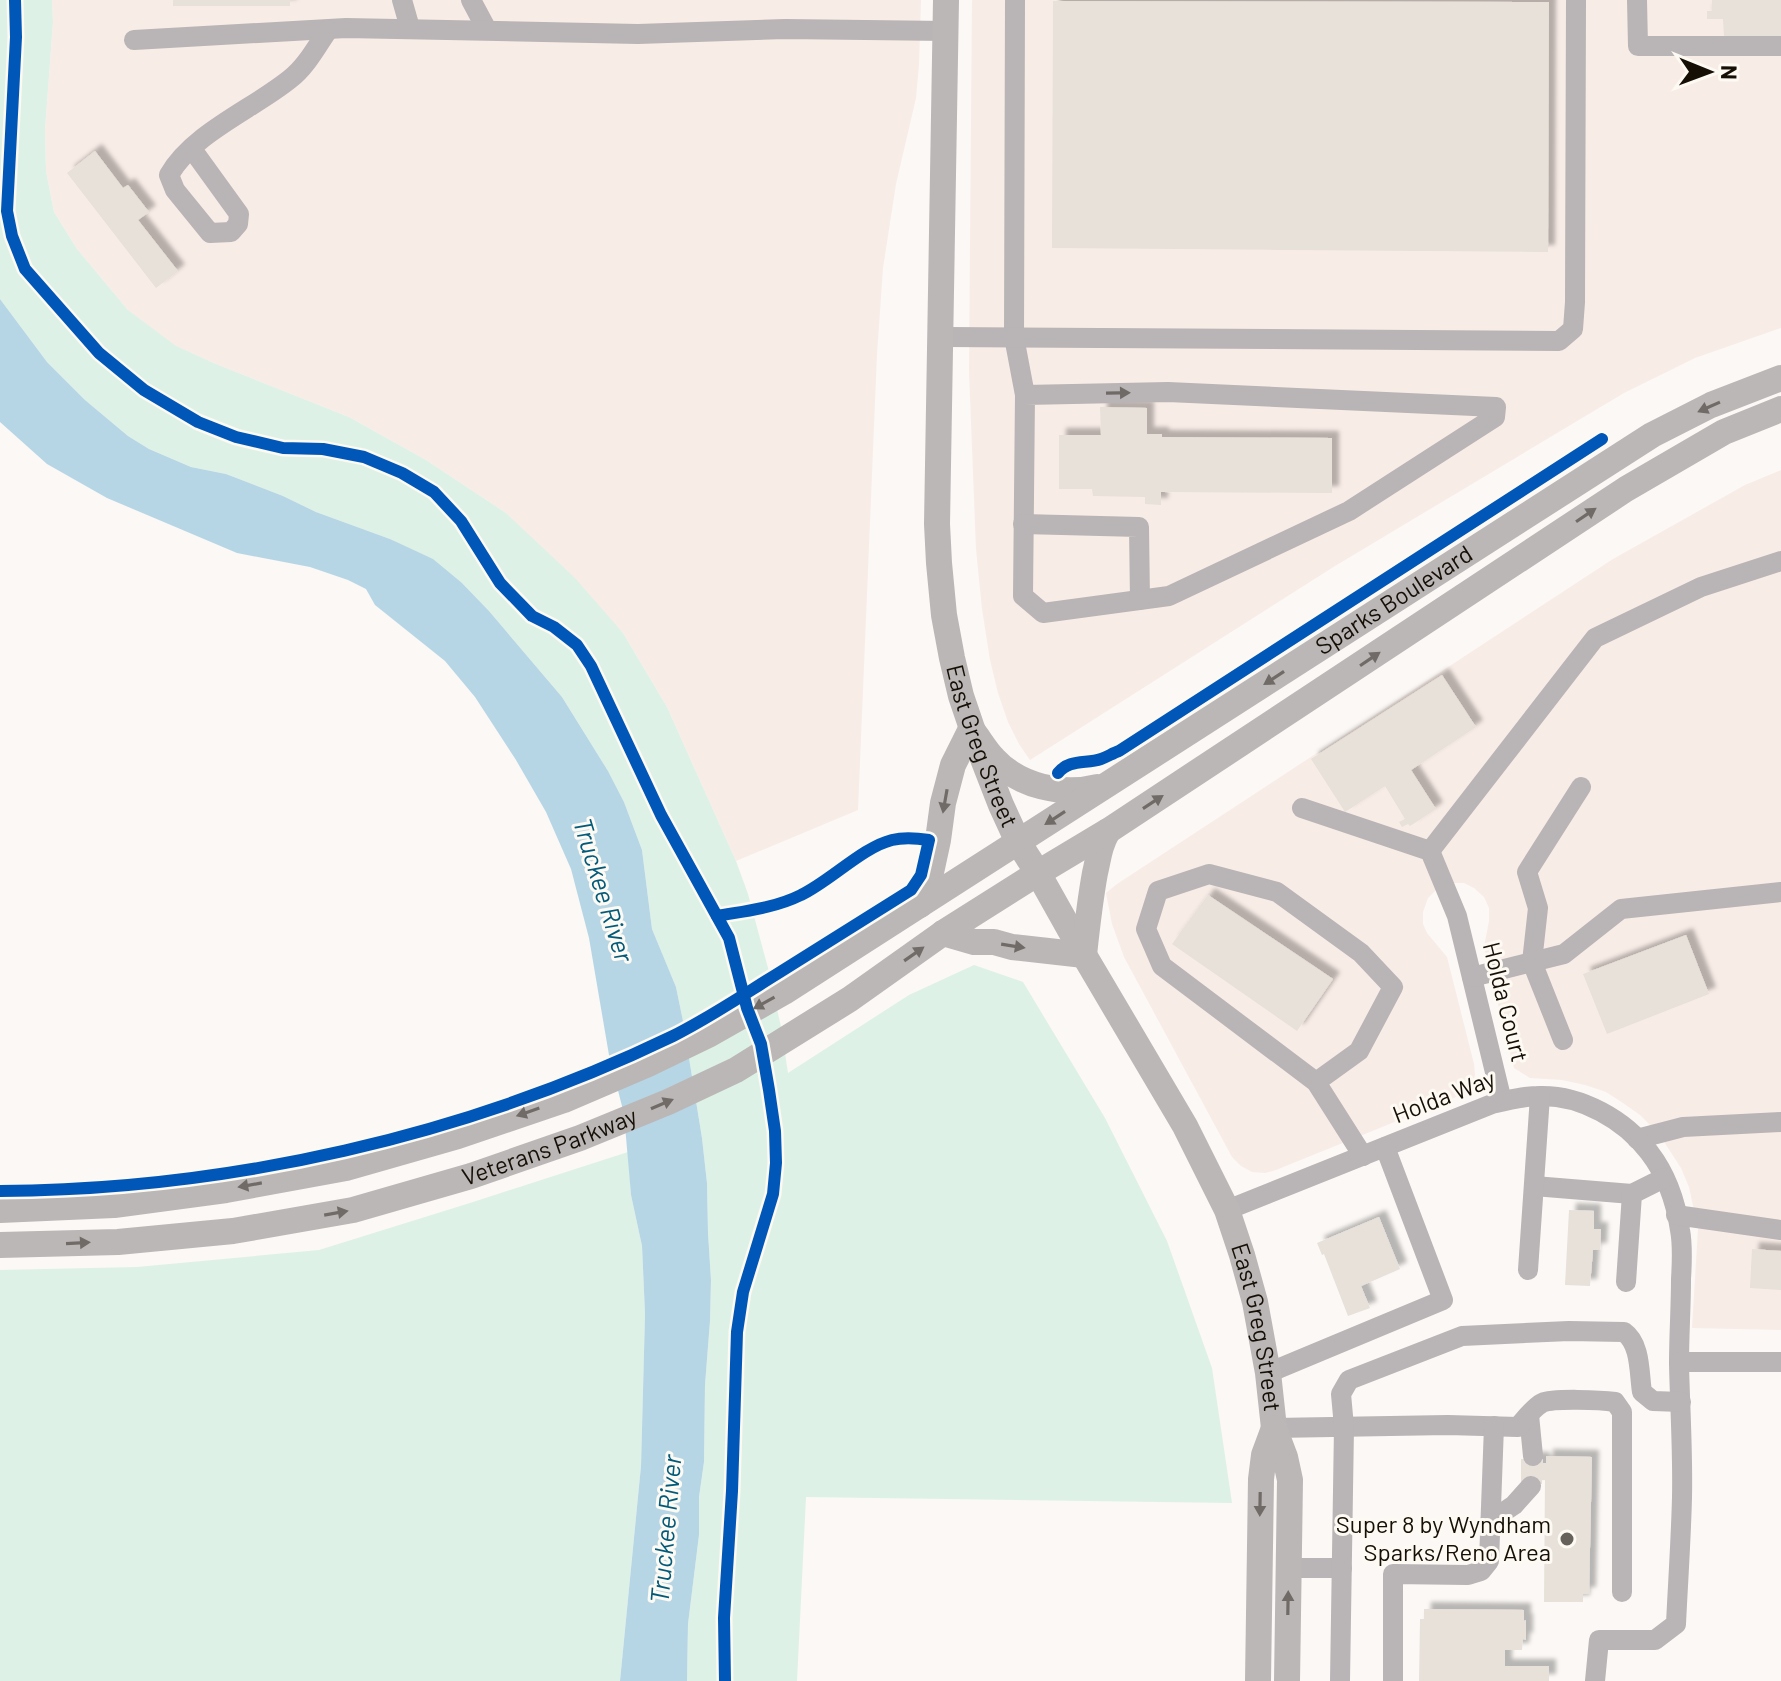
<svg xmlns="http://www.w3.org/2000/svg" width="1781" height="1681" font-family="Barlow,sans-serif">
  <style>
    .industrial { fill: #f8ece6 }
    .green { fill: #def1e6 }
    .water { fill: #b7d6e5 }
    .building { fill: #e7e1da; filter: url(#shadow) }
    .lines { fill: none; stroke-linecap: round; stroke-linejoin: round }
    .minor { stroke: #b9b4b5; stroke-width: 20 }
    .major { stroke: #bbb7b7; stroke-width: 26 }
    .cycleway-casing { stroke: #fdf9f3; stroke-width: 17 }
    .cycleway { stroke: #0057b8; stroke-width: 12 }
    .oneway { fill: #706a66 }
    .oneway2 { fill: #716b67 }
    .poi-dot { fill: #66615a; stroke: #fdf9f3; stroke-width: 3 }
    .labels { text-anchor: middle; stroke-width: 6; stroke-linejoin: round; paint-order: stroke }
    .street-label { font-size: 24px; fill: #160f06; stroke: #fdf9f3 }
    .poi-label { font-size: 24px; fill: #160f06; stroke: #fdf9f3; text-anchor: end }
    .water-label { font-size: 26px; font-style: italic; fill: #025a7a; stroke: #fdf9f3 }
  </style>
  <defs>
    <filter id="shadow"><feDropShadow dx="7" dy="-7" stdDeviation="2" flood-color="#0004"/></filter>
  </defs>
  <rect width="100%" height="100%" fill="#fbf8f5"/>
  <!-- industrial -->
  <g class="industrial">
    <path d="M52,0H921L919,64L916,98L896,184L883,268L877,354L858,810L736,861L667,707L623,633L506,513L426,460L349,417L216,364L175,346L128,310L77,249L54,212L46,171L45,130L53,22Z"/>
    <path d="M972,0H1781V328L1695,358L1624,393L1335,566L1030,760L1019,744L1008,722L998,693L990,660L982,609L976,549L969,371Z"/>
    <path d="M1781,470V1330L1692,1328L1698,1229L1689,1187L1681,1168L1659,1134L1640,1115L1623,1103L1606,1092L1585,1085L1562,1080L1530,1078L1514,1068L1484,947L1489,921V908L1484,897L1474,888L1464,883H1450L1438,888L1428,898L1423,912V924L1427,933L1447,957L1474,1064L1475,1075L1472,1085L1466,1093L1276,1170L1265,1173L1252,1172L1241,1166L1232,1157L1124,957L1112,924L1106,893L1117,884L1613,559L1745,485Z"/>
  </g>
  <!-- green -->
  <g class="green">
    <path d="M0,0H52L53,22L45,130L46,171L54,212L77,249L128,310L176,346L216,364L349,417L426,460L506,513L575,578L623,633L667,707L736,861L748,894L768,968L781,1027L788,1073L909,995L974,965L1023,982L1105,1118L1167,1241L1212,1368L1232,1503L806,1497L797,1681H687L688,1624L699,1535V1497L704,1462L705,1385L710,1321L711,1280L708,1233L707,1183L702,1138L683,1021L676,987L652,929L642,850L624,802L608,771L562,697L489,611L462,583L390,539L316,512L283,496L226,474L191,467L149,449L128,436L85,400L47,362L0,299Z"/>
    <path d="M628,1152L631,1195L642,1246L645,1314L641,1466L620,1681H0V1270L137,1267L319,1250L470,1203Z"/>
  </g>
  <!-- water -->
  <path class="water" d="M0,299L47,362L85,400L128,436L149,449L191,467L226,474L283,496L316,512L390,539L433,559L462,583L489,611L562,697L608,771L624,802L642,850L652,929L676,987L683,1021L702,1138L707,1183L708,1233L711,1280L710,1321L705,1385L704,1462L699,1497V1535L688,1624L687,1681H620L641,1466L645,1314L642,1246L631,1195L624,1114L609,1055L589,938L571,869L546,812L516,760L475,697L445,661L375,605L366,589L348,580L310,567L237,553L107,498L47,464L0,422Z"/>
  <!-- building -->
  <g class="building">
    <rect x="173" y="0" width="117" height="6"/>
    <path d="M1712,0H1781V37H1724L1723,19H1707V11H1712Z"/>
    <path d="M1053,1L1549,2L1548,252L1052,248Z"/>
    <path d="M95,151L123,188L128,185L149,212L138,220L178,271L156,288L67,173Z"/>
    <path d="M1100,407L1147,408V434H1162V437L1332,438V493L1161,492V505L1145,504V497L1093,496L1092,489H1059V435H1101Z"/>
    <path d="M1442,675L1476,727L1411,770L1436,809L1410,826L1408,824L1402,827L1399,822L1405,819L1385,786L1345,812L1311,759Z"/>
    <path d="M1208,895L1333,979L1297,1031L1172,944Z"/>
    <path d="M1686,935L1709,994L1607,1034L1583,974Z"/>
    <path d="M1569,1210L1594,1211V1229H1601L1600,1250H1593L1590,1286L1565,1285Z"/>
    <path d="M1379,1217L1400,1269L1361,1286L1370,1308L1348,1316L1324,1254L1322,1255L1317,1243Z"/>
    <path d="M1752,1249L1781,1251V1290L1750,1288Z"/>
    <path d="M1546,1456L1592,1457L1589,1594H1583V1602H1544L1545,1480H1542V1484L1521,1483V1459H1543V1463H1546Z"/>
    <path d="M1424,1609L1524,1610V1621L1526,1620V1640L1523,1639L1522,1650H1505V1666H1549V1681H1419L1420,1619H1424Z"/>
  </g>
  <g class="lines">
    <!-- minor -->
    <g class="minor">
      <path d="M402,0L410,28"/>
      <path d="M471,0L487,30"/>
      <path d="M1015,0L1014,337L1025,395L1023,596L1043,613L1169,596L1349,511L1495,417L1496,407L1168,392L1025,395"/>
      <path d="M1637,0L1638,46H1781"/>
      <path d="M134,40L346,28L638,34L785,29L946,31"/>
      <path d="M192,149L239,214L238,224L231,232L210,233L175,190L169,175C193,133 253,109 290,79C306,67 317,46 328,30"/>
      <path d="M948,337L1559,341L1573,329L1575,302L1576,0"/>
      <path d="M1023,524L1139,527L1140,600"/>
      <path d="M1302,808L1430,851L1457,916L1502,1101"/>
      <path d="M1430,851L1595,638L1701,587L1781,561"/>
      <path d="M1472,977L1564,954L1621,909L1781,892"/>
      <path d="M1563,1040L1532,962L1538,908L1527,872L1581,787"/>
      <path d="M1316,1082L1359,1051L1393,987L1361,953L1277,892L1209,874L1158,891L1146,929L1162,966L1316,1082L1363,1156"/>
      <path d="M1637,1139L1683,1127L1781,1122"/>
      <path d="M1534,1186L1632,1194"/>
      <path d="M1227,1210L1492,1104C1508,1100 1523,1096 1540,1096C1581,1095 1625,1120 1649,1152C1666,1174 1676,1203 1680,1230C1683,1246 1682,1263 1681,1279C1681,1307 1679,1335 1679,1364C1680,1408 1683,1453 1682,1497C1681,1539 1678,1582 1676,1624L1655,1640H1599L1595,1681"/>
      <path d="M1676,1215L1781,1230"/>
      <path d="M1528,1270L1540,1096"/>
      <path d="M1626,1282L1632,1194L1664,1178"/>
      <path d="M1679,1362H1781"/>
      <path d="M1268,1373L1443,1300L1385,1147"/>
      <path d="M1529,1415L1533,1456"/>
      <path d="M1274,1428L1448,1425L1518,1427C1525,1419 1533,1408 1542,1403C1553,1398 1601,1400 1615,1402L1622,1412V1592"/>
      <path d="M1490,1521L1514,1505L1531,1486"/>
      <path d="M1288,1568H1342"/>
      <path d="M1340,1681L1344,1427L1341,1394L1349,1380L1462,1336L1569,1331L1624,1332C1641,1344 1639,1373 1642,1392L1653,1401L1681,1402"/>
      <path d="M1393,1681V1574L1468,1575L1481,1571L1489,1561L1494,1426"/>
    </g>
    <!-- major -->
    <g class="major">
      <path id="s1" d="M946,0L937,524L939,563L944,615L952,658L961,696L978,746L1001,805L1018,842L1038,873L1084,955L1185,1126L1227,1210L1242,1255L1255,1302L1268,1373L1274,1428L1285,1457L1290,1480L1287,1681"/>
      <path d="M920,905L930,877L938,840L943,803L953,765L971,729C979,738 985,750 994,759C1019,786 1062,796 1097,787"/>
      <path d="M943,933L974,942H994L1012,947L1084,955C1087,927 1090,900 1095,873C1099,856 1099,847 1108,831"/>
      <path id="s2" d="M0,1210L114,1205L226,1190L346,1168L458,1136L564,1100L648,1064L710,1034L784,992L1652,435L1711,405L1781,378"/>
      <path id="s3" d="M0,1245L118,1242L233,1231L353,1210L471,1176L580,1138L668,1102L736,1070L850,999L943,933L1038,873L1108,831L1626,489L1724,432L1781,409"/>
      <path d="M1258,1681L1261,1479L1264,1455L1274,1428"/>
    </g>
    <defs>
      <g id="cycleway">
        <path d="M15,0L16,37L7,211L12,236L25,269L99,353L144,390L198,422L236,437L283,448L323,449L364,457L402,473L434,492L461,521L500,583L532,616L554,627L577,645L591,666L661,815L729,938L747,1008L761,1044L769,1090L775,1131L776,1163L773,1194L743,1292L737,1332L732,1491L724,1618L725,1681"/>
        <path d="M1058,773C1069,759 1086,764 1101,759C1107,757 1113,753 1119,751L1602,439"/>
        <path d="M0,1191C229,1190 466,1136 673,1036C709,1018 743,995 777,974C822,946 866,918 911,890L921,875L929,840C916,838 904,837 892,840C863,847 829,882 801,895C775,908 745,911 717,916"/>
      </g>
    </defs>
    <!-- cycleway casing -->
    <use href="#cycleway" class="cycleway-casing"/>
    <!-- cycleway -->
    <use href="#cycleway" class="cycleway"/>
  </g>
  <!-- one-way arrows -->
  <defs><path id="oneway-solid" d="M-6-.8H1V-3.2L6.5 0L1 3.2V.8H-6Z" transform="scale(2)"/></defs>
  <use class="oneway" href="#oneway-solid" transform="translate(1118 393) rotate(-1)"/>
  <g class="oneway2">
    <use href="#oneway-solid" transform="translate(1709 407) rotate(156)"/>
    <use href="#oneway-solid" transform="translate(1586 515) rotate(-34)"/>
    <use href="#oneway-solid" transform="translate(1370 659) rotate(-34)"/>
    <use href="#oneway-solid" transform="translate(1274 678) rotate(147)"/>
    <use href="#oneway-solid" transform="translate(945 801) rotate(100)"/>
    <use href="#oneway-solid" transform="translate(1153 802) rotate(-33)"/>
    <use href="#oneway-solid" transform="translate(1055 818) rotate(147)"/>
    <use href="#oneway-solid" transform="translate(1013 946) rotate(9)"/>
    <use href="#oneway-solid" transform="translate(914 954) rotate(-35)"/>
    <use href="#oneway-solid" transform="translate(764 1003) rotate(151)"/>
    <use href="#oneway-solid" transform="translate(662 1104) rotate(-23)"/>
    <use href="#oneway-solid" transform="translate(528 1112) rotate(161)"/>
    <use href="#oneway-solid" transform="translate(250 1185) rotate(170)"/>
    <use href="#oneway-solid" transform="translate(336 1213) rotate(-10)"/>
    <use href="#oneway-solid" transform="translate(78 1243) rotate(-3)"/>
    <use href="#oneway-solid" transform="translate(1260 1504) rotate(91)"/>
    <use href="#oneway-solid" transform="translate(1288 1603) rotate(-89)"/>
  </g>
  <!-- markers -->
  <circle class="poi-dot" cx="1567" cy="1539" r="8"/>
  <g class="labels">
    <!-- street labels -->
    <g class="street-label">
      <text dy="8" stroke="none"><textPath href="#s2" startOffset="1548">Sparks Boulevard</textPath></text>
      <text dy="8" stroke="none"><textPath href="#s1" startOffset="752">East Greg Street</textPath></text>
      <text transform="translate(1505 1002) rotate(76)" y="8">Holda Court</text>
      <text transform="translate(1444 1097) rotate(-21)" y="8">Holda Way</text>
      <text dy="8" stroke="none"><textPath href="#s3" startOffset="562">Veterans Parkway</textPath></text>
      <text dy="8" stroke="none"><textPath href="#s1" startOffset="1400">East Greg Street</textPath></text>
    </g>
    <!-- poi labels -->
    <g class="poi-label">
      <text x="1551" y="1533">Super 8 by Wyndham<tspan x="1551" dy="28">Sparks/Reno Area</tspan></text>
    </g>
    <!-- water labels -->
    <g class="water-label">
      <text transform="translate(603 890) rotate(73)" y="9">Truckee River</text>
      <text transform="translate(666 1529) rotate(-85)" y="9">Truckee River</text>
    </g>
  </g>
  <!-- north arrow -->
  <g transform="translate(1709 72) rotate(91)" stroke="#fdf9f3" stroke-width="6" paint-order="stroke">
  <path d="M0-6L14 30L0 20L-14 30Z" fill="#160f06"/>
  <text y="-12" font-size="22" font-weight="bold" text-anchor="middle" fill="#160f06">N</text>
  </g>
</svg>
